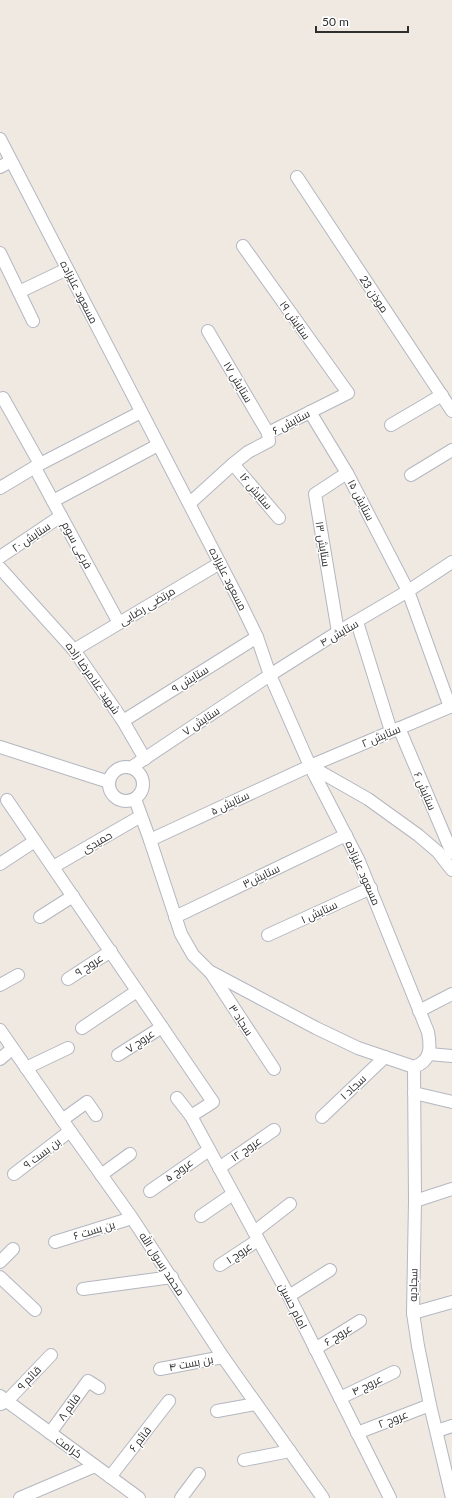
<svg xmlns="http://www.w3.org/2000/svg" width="452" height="1498" font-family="Lato,Cairo,sans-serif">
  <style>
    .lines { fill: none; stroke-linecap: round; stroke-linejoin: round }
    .minor-casing { stroke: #b4b7c1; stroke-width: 14 }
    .minor { stroke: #fff; stroke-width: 12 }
    .labels { text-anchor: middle; stroke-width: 3; stroke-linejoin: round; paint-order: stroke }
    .street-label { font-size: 11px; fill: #2e2e2e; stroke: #fff }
  </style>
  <rect width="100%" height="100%" fill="#efe9e1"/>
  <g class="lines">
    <defs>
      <g id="minor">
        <path d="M0,139L240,602L257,637L270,675L310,766L359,861L428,1032C431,1048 431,1061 414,1067L358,1048L316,1028L209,971L193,955L181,934L150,840L135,799"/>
        <path d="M0,167L11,161"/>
        <path d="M297,177L452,411"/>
        <path d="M0,253L33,321"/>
        <path d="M19,292L67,269"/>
        <path d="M208,331L268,433"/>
        <path d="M3,398L40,464"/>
        <path d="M310,412L347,473L408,591L450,707"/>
        <path d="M391,425L442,395"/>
        <path d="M233,464L279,518"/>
        <path d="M35,468L119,623"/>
        <path d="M411,475L452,450"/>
        <path d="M0,488L40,464L141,412"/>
        <path d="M53,501L158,445"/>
        <path d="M190,503L233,464L248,452L269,441L268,433L348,393L243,246"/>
        <path d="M0,557L61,516"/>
        <path d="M0,568L74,650L123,721L145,759"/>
        <path d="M357,622L391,731"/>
        <path d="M338,632L315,494L347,473"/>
        <path d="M74,650L220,563"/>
        <path d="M123,721L257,637"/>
        <path d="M399,728L452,853"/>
        <path d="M0,747L109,782"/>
        <path d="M310,766L368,799L418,835L438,852L452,870"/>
        <circle cx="126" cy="784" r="17"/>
        <path d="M132,767L270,675L338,632L408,591L452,562"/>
        <path d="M7,800L213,1102L191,1116"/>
        <path d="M150,840L310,766L452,706"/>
        <path d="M0,864L35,841"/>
        <path d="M53,867L141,816"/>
        <path d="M40,917L73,896"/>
        <path d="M175,917L346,835"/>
        <path d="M268,935L371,888"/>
        <path d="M211,973L274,1069"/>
        <path d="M68,979L111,951"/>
        <path d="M0,985L18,975"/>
        <path d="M419,1011L452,994"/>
        <path d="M82,1028L137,991"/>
        <path d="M0,1030L70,1131L132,1218L223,1357L323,1498"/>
        <path d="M429,1054L452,1056"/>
        <path d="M118,1055L162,1027"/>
        <path d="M0,1059L12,1049"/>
        <path d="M414,1067L415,1201L413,1313L418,1346L430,1405L452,1498"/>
        <path d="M26,1068L68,1048"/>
        <path d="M414,1093L452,1102"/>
        <path d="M177,1098L191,1116L289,1296L390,1498"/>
        <path d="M322,1117L385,1057"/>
        <path d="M62,1120L87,1102L96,1115"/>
        <path d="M219,1168L274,1130"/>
        <path d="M14,1174L70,1131"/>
        <path d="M101,1175L130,1154"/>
        <path d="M150,1191L209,1150"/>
        <path d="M415,1201L452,1189"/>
        <path d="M201,1216L233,1194"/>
        <path d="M254,1232L290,1204"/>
        <path d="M55,1242L132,1218"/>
        <path d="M0,1262L13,1249"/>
        <path d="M220,1265L258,1240"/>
        <path d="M0,1277L35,1310"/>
        <path d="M83,1289L172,1277"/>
        <path d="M289,1296L330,1270"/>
        <path d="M413,1313L452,1302"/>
        <path d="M315,1349L360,1321"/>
        <path d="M160,1369L223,1357"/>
        <path d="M0,1396L139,1498"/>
        <path d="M340,1398L394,1372"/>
        <path d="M1,1404L7,1401L51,1355"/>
        <path d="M217,1411L256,1404"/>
        <path d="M437,1431L452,1426"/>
        <path d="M50,1433L88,1381L99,1388"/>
        <path d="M357,1433L430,1405"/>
        <path d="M244,1460L290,1451"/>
        <path d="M110,1477L169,1401"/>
        <path d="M20,1498L95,1466"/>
        <path d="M181,1498L199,1474"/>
      </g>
    </defs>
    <!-- minor casing -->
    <use href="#minor" class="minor-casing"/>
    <!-- minor -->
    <use href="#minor" class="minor"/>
  </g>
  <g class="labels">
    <!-- street labels -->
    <g class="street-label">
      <text transform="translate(79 292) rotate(63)" y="4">مسعود علیزاده</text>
      <text transform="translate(374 294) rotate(56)" y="4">موذن 23</text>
      <text transform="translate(295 320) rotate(55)" y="4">ستایش ۱۹</text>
      <text transform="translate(238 382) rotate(59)" y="4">ستایش ۱۷</text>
      <text transform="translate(291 422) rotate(-28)" y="4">ستایش ۶</text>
      <text transform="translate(256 491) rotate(50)" y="4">ستایش ۱۶</text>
      <text transform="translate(361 500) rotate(63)" y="4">ستایش ۱۵</text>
      <text transform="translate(31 537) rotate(-34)" y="4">ستایش ۲۰</text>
      <text transform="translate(323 544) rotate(81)" y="4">ستایش ۱۳</text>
      <text transform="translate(77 545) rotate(62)" y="4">فرعی سوم</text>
      <text transform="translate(228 579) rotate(63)" y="4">مسعود علیزاده</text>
      <text transform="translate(147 606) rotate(-31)" y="4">مرتضی رضایی</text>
      <text transform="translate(339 633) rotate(-30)" y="4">ستایش ۴</text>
      <text transform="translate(93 678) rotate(55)" y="4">شهید غلامرضا زاده</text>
      <text transform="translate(190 679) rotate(-32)" y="4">ستایش ۹</text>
      <text transform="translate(201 721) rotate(-34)" y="4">ستایش ۷</text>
      <text transform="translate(381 736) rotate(-23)" y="4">ستایش ۲</text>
      <text transform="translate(425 791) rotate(67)" y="4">ستایش ۶</text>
      <text transform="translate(230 803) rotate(-25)" y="4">ستایش ۵</text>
      <text transform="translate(97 842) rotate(-30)" y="4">حمیدی</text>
      <text transform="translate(363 873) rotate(66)" y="4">مسعود علیزاده</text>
      <text transform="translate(261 876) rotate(-26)" y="4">ستایش۳</text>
      <text transform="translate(319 912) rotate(-25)" y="4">ستایش ۱</text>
      <text transform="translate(89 965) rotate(-33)" y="4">عروج ۹</text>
      <text transform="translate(241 1020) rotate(57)" y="4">سجاد ۳</text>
      <text transform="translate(140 1041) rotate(-34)" y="4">عروج ۷</text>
      <text transform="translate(353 1087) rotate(-43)" y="4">سجاد ۱</text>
      <text transform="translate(246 1149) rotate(-35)" y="4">عروج ۱۲</text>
      <text transform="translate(42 1153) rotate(-37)" y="4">بن بست ۹</text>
      <text transform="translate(179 1170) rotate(-35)" y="4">عروج ۵</text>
      <text transform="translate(94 1230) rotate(-17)" y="4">بن بست ۶</text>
      <text transform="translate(239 1253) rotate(-34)" y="4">عروج ۱</text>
      <text transform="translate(162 1264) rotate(57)" y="4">محمد رسول الله</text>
      <text transform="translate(413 1285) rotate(-89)" y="4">سجادیه</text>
      <text transform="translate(293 1306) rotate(63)" y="4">امام حسین</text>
      <text transform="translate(338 1335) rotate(-32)" y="4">عروج ۶</text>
      <text transform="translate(191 1363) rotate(-11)" y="4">بن بست ۴</text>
      <text transform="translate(29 1378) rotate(-46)" y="4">قائم ۹</text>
      <text transform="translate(367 1385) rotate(-26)" y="4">عروج ۴</text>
      <text transform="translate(69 1407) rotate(-54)" y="4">قائم ۸</text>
      <text transform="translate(393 1419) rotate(-21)" y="4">عروج ۲</text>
      <text transform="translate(140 1439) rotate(-52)" y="4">قائم ۶</text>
      <text transform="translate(69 1447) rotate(36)" y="4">کرامت</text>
    </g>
  </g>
  <!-- scale -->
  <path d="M316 26v6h92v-6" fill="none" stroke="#2e2e2e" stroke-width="2"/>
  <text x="322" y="26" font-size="12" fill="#2e2e2e" stroke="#ffffff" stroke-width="3" paint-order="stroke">50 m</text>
</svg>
